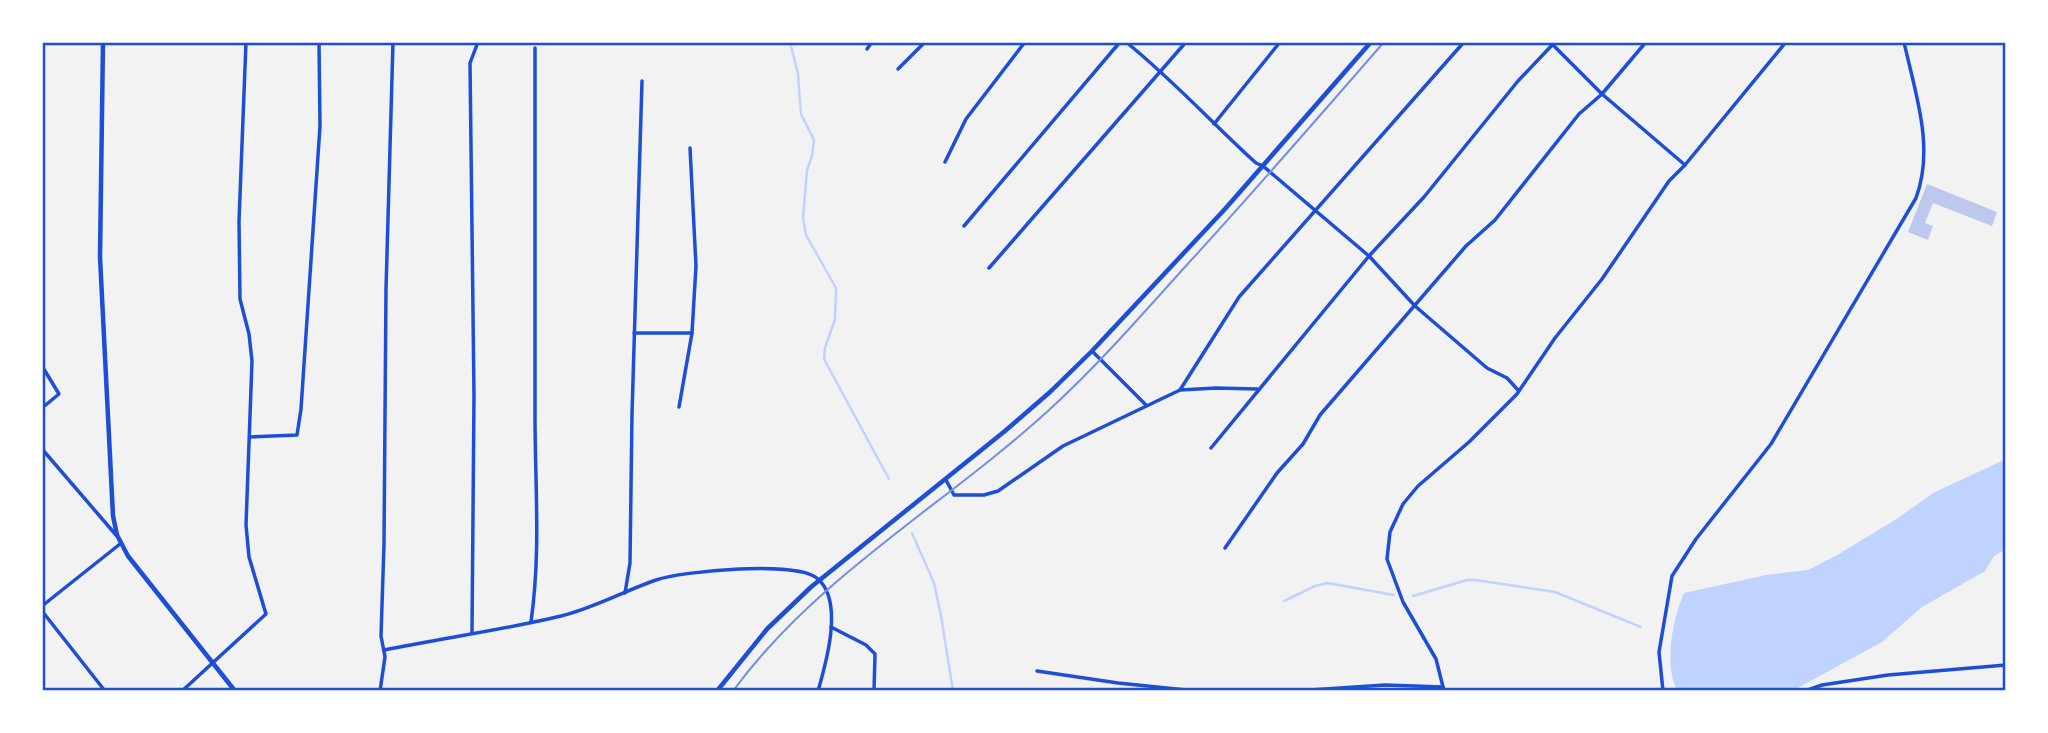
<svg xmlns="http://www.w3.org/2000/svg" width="2048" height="733" font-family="'DM Sans',sans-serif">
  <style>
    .water { fill: #bfd3fe }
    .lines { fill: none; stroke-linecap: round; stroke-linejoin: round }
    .stream { stroke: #bfd3fe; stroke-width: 2.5 }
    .building { fill: #bdc9ec }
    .minor { stroke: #1d4ed8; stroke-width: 3.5 }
    .tertiary { stroke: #1d4ed8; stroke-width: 4.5 }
    .secondary { stroke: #1d4ed8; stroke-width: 4.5 }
    .tram { stroke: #7290e2; stroke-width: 2 }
    .neatline { fill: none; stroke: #1d4ed8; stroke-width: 2.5 }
  </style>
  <rect width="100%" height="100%" fill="#f2f2f2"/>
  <!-- water -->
  <path class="water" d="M2006,459V549L1994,556L1985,571L1922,607L1882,642L1792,691H1678C1663,668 1673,617 1684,593L1766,575L1808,570L1839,554L1898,518L1933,493Z"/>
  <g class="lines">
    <!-- stream -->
    <g class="stream">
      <path d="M790,42L798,74L801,114L814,140L812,156L807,170L803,218L806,235L836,288L835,319L825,348L824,359L889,479"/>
      <path d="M912,533L934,583L941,616L953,691"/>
      <path d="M1413,596L1467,580H1476L1555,592L1641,627"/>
      <path d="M1284,601L1315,586L1327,583L1394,595"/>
    </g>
  </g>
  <!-- building -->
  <path class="building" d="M1927,184L1997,212L1992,226L1933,203L1925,223L1933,226L1928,240L1908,232Z"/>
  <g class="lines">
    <!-- minor -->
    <g class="minor">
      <path d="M1126,42C1172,79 1212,123 1256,163L1263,166L1369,256L1415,306L1487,368L1507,378L1518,390"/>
      <path d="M1550,42L1602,94L1685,165"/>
      <path d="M867,49L872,42"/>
      <path d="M898,69L925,42"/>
      <path d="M1214,124L1280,42"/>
      <path d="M945,162L966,119L1025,42"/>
      <path d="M964,226L1120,42"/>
      <path d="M989,268L1186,42"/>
      <path d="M634,333H692"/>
      <path d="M1092,351L1146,405"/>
      <path d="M42,366L59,394L42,408"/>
      <path d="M1180,390L1216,388L1257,389"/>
      <path d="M679,407L692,333L696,266L690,148"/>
      <path d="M250,437L297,435L301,409L320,126L319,42"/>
      <path d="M1211,448L1369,256L1424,197L1518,81L1555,42"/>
      <path d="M42,449L116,535"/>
      <path d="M946,480L954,495H984L998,491L1063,446L1180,390L1239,297L1464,42"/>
      <path d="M1225,548L1277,473L1303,444L1320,415L1466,246L1495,220L1579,114L1602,94L1646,42"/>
      <path d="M625,593L630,563L632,414L642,81"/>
      <path d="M42,606L120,544"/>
      <path d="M42,611L105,691"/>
      <path d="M531,622C541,551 535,486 535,415C535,293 535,170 535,48"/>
      <path d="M831,627L866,645L875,654L874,691"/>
      <path d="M472,633L474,395L470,63L478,42"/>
      <path d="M384,650C443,638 503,630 561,616C594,608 624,591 656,580C682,571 797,560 818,579C844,602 826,663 818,691"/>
      <path d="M1037,671L1118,683L1196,691"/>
      <path d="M182,691L266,614L249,557L246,525L252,361L249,334L240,299L239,221L246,42"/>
      <path d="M380,691L385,657L381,636L384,544L386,289L393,42"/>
      <path d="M1295,691L1385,685L1443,687"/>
      <path d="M1444,691L1436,659L1403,602L1387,559L1390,532L1403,504L1418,486L1469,442L1517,394L1555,338L1602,279L1669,181L1685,165L1786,42"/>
      <path d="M1663,691L1659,652L1672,576L1696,539L1771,444L1916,198C1935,147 1915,93 1904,42"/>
      <path d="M1805,691L1822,685L1888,675L2006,665"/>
    </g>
    <!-- tertiary -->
    <path class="tertiary" d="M103,42L100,257L113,516L117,535L128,556L235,691"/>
    <!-- secondary -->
    <path class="secondary" d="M717,691L767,629L811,587L1005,431L1050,392L1092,351L1225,209L1371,42"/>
    <!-- tram -->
    <path class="tram" d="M733,691C817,576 945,505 1049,410C1097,366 1140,317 1184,268C1252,194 1318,118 1384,42"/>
  </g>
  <!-- border -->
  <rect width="2048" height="733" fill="none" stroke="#ffffff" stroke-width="88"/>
  <rect x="44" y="44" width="1960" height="645" class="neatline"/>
</svg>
